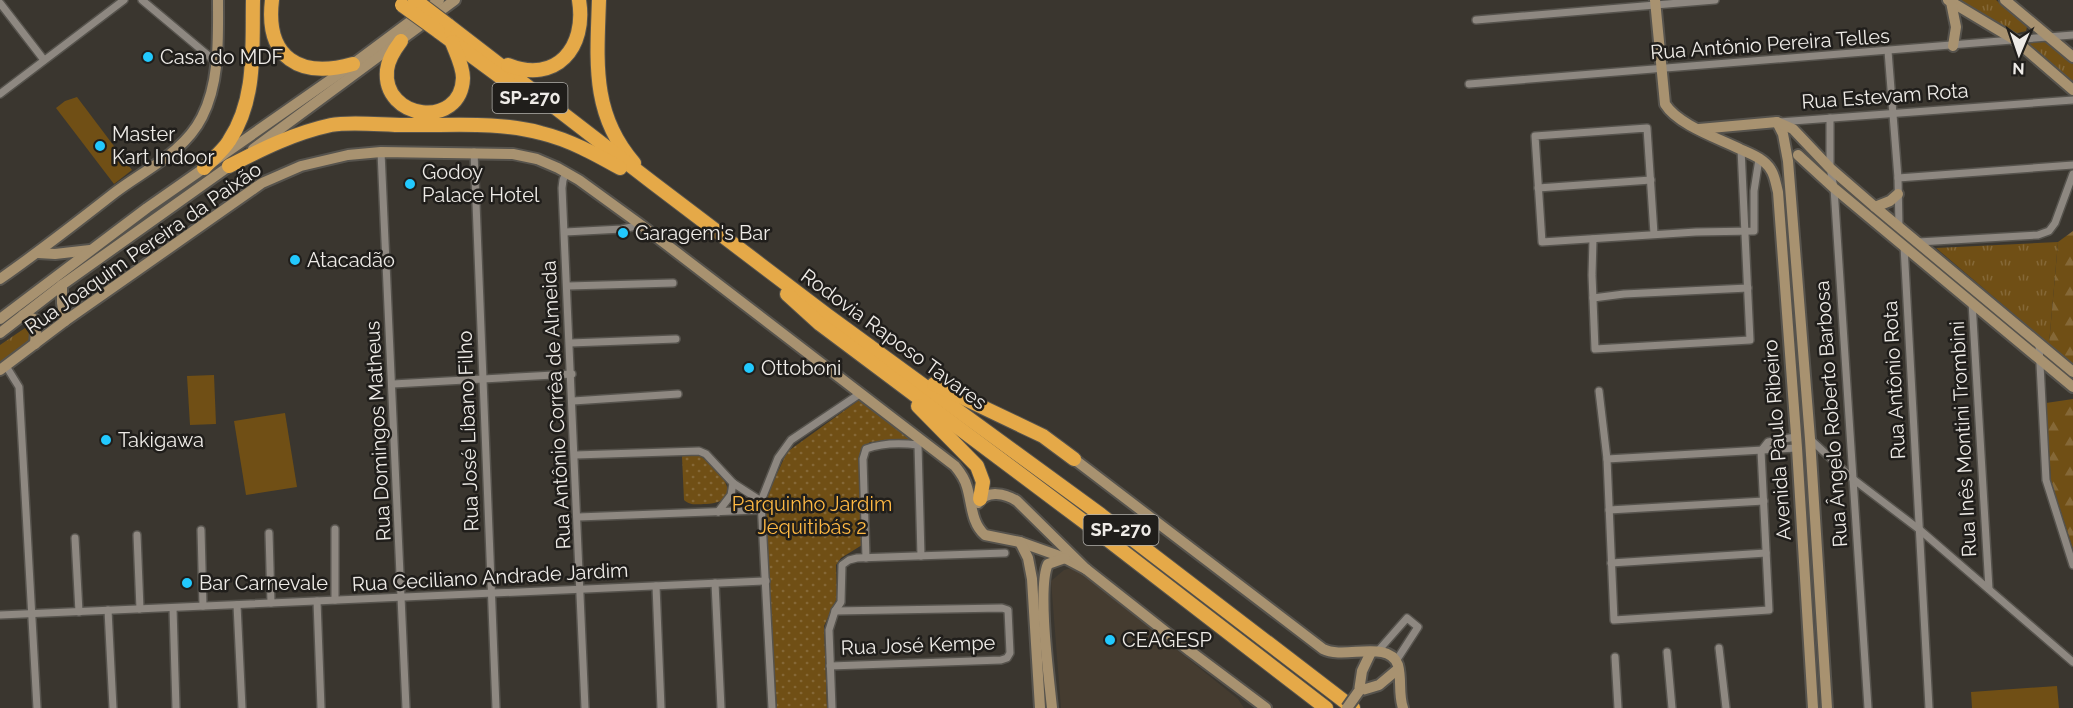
<svg xmlns="http://www.w3.org/2000/svg" width="2073" height="708" font-family="Raleway,sans-serif">
  <style>
    .built { fill: #453c30 }
    .grass { fill: url(#grass-tufts) }
    .forest { fill: url(#forest-firs) }
    .park { fill: url(#park-dots) }
    .pitch { fill: #704f15 }
    .lines { fill: none; stroke-linecap: round; stroke-linejoin: round }
    .street-casing { stroke: #56534d; stroke-width: 10 }
    .secondary-casing { stroke: #56534d; stroke-width: 14 }
    .highway-casing { stroke: #56534d; stroke-width: 16 }
    .street { stroke: #8e8881; stroke-width: 7 }
    .secondary { stroke: #a89270; stroke-width: 10 }
    .highway { stroke: #e5a948; stroke-width: 14 }
    .secondary-bridge-casing { stroke: #56534d; stroke-width: 14; stroke-linecap: butt }
    .highway-bridge-casing { stroke: #56534d; stroke-width: 16; stroke-linecap: butt }
    .secondary-bridge { stroke: #a89270; stroke-width: 10 }
    .highway-bridge { stroke: #e5a948; stroke-width: 14 }
    .poi-dot { fill: #22c9fe; stroke: #201e1b; stroke-width: 2 }
    .labels { text-anchor: middle; stroke-width: 5; stroke-linejoin: round; paint-order: stroke }
    .shield { fill: #201e1b; stroke: #b0aeaa; stroke-width: 1.5 }
    .shield-label { font-size: 18px; font-weight: bold; fill: #eeebe7 }
    .street-label { font-size: 20px; fill: #eeebe7; stroke: #201e1b }
    .poi-label { font-size: 20px; fill: #eeebe7; stroke: #201e1b; text-anchor: start }
    .park-label { font-size: 20px; fill: #ffb943; stroke: #201e1b }
  </style>
  <defs>
    <pattern id="grass-tufts" width="24" height="20" patternUnits="userSpaceOnUse" patternTransform="scale(1.5)"><rect width="24" height="20" fill="#704f15"/><path d="M3 7l-1-3M5 7V3M7 7l1-3M15 17l-1-3M17 17v-4M19 17l1-3" fill="none" stroke="#856837"/></pattern>
    <pattern id="forest-firs" width="22" height="20" patternUnits="userSpaceOnUse" patternTransform="scale(1.5)"><rect width="22" height="20" fill="#704f15"/><path d="M5 1l3.5 6h-7zM16 11l3.5 6h-7z" fill="#856837"/></pattern>
    <pattern id="park-dots" width="8" height="8" patternUnits="userSpaceOnUse" patternTransform="scale(1.5)"><rect width="8" height="8" fill="#704f15"/><path d="M2 2h.1M6 6h.1" fill="none" stroke="#856837" stroke-width="1.8" stroke-linecap="round"/></pattern>
  </defs>
  <rect width="100%" height="100%" fill="#3a362f"/>
  <!-- built -->
  <path class="built" d="M1074,567L1238,699L1244,708H1061L1051,581L1064,570Z"/>
  <!-- grass -->
  <g class="grass">
    <path d="M1957,0H1996L2027,27L2026,31L2014,34Z"/>
    <path d="M2048,41L2073,64V85L2025,43Z"/>
    <path d="M2058,242L2049,344L1936,248Z"/>
    <path d="M28,326L33,331V342L0,367V345Z"/>
  </g>
  <!-- forest -->
  <g class="forest">
    <path d="M2073,231V364L2049,344L2058,242Z"/>
    <path d="M2073,399V549L2051,481L2046,403Z"/>
  </g>
  <!-- park -->
  <g class="park">
    <path d="M859,400L908,435L909,438L907,440L870,442L862,449L859,460L862,545L841,558L836,565L837,598L824,626L827,708H777L763,504L787,452Z"/>
    <path d="M684,453C689,453 694,453 698,455C718,466 749,502 706,504C697,504 691,506 684,500L682,457Z"/>
  </g>
  <!-- pitch -->
  <g class="pitch">
    <path d="M77,97L132,170L114,184L56,108L65,101Z"/>
    <path d="M214,375L216,424L190,425L187,376Z"/>
    <path d="M285,413L297,487L246,495L234,421Z"/>
    <path d="M2057,686L2059,708H1972L1971,692Z"/>
  </g>
  <g class="lines">
    <defs>
      <g id="street">
        <path d="M142,0L216,62"/>
        <path d="M0,3L44,60"/>
        <path d="M1476,20L1715,0"/>
        <path d="M1888,51L1898,178L1899,227"/>
        <path d="M1469,84L2073,35"/>
        <path d="M0,94L124,0"/>
        <path d="M1830,118V168L1834,188L1868,708"/>
        <path d="M1779,122L2073,100"/>
        <path d="M381,152L406,708"/>
        <path d="M474,152L496,708"/>
        <path d="M566,173L563,180L562,188L585,708"/>
        <path d="M1898,178L2073,165"/>
        <path d="M1538,188L1651,180"/>
        <path d="M565,232L622,229L641,225"/>
        <path d="M1654,234L1647,128L1535,136L1542,242L1696,232L1754,231V191L1759,159"/>
        <path d="M1593,239L1592,275L1595,349L1750,340L1741,149"/>
        <path d="M1918,242L2038,235L2049,231L2055,223L2073,174"/>
        <path d="M1904,246L1929,708"/>
        <path d="M568,286L673,283"/>
        <path d="M1593,298L1624,294L1748,288"/>
        <path d="M1972,302L1989,589"/>
        <path d="M570,343L676,339"/>
        <path d="M2039,345L2046,480L2073,565"/>
        <path d="M6,366L19,387L37,708"/>
        <path d="M393,384L572,374"/>
        <path d="M1599,391L1607,459L1614,620L1769,610L1761,451L1768,442L1795,437"/>
        <path d="M573,401L678,394"/>
        <path d="M1810,439L1853,479L1920,530L2073,662"/>
        <path d="M918,445L921,556"/>
        <path d="M575,455L699,451L706,454L733,483L761,501"/>
        <path d="M1607,459L1797,448"/>
        <path d="M1609,510L1764,501"/>
        <path d="M718,512L731,495L733,483"/>
        <path d="M578,517L760,510"/>
        <path d="M335,529V600"/>
        <path d="M201,530L203,606"/>
        <path d="M269,533L271,603"/>
        <path d="M137,535L140,609"/>
        <path d="M75,538L79,612"/>
        <path d="M866,558L863,459L866,449C882,443 902,443 918,445V437"/>
        <path d="M1611,563L1766,553"/>
        <path d="M715,583L721,708"/>
        <path d="M656,586L661,708"/>
        <path d="M317,601L321,708"/>
        <path d="M237,605L242,708"/>
        <path d="M173,608L176,708"/>
        <path d="M108,610L113,708"/>
        <path d="M0,615L766,581"/>
        <path d="M1719,648L1726,708"/>
        <path d="M1378,651L1407,618L1418,627L1396,661"/>
        <path d="M1667,652L1672,708"/>
        <path d="M1615,657L1618,708"/>
        <path d="M830,666L1001,660L1007,658L1010,653L1008,610L1002,608L835,611"/>
        <path d="M772,708L761,501L778,458L791,440L861,393"/>
        <path d="M832,708L829,630L835,611L841,602L842,565L849,560L857,558L1005,553"/>
      </g>
      <g id="secondary">
        <path d="M1655,0L1665,104C1678,125 1718,138 1740,149C1751,154 1765,159 1771,170C1775,176 1776,185 1778,192L1797,448L1813,708"/>
        <path d="M1948,0L2015,40L2073,90"/>
        <path d="M2005,0L2073,57"/>
        <path d="M1951,2L1956,27L1953,46"/>
        <path d="M1777,122L1783,134L1788,161L1810,439L1827,708"/>
        <path d="M1699,129L1777,122L1793,129L1830,168L1875,207L2073,372"/>
        <path d="M253,149L455,0"/>
        <path d="M1798,155L1834,188L2073,387"/>
        <path d="M1875,207L1890,201L1898,194"/>
        <path d="M38,253L55,254L90,250"/>
        <path d="M0,279C39,252 76,223 113,194C144,170 184,153 202,117C220,82 218,38 218,0"/>
        <path d="M62,285V303L65,321"/>
        <path d="M23,315L34,319L36,331L35,344"/>
        <path d="M0,319L147,208L353,64L439,0"/>
        <path d="M0,333L62,285L235,162"/>
        <path d="M0,370L65,321L232,204L262,183L301,166L348,155L381,152L513,154L537,159L558,168L579,180L641,225L955,466C960,472 965,479 967,487C972,503 971,523 985,535L1020,542L1065,558L1086,569"/>
        <path d="M1074,459L1323,649C1344,660 1389,639 1398,665C1402,679 1398,694 1403,708"/>
        <path d="M978,503C987,489 1006,494 1017,501L1086,569L1190,651L1266,708"/>
        <path d="M1020,542L1028,558L1032,579L1040,708"/>
        <path d="M1371,652L1362,671L1359,691L1379,685L1398,669"/>
        <path d="M1052,708C1049,678 1037,587 1048,564L1065,558"/>
      </g>
      <g id="highway">
        <path d="M272,0C265,58 300,79 353,64"/>
        <path d="M599,0C597,61 591,114 634,163"/>
        <path d="M448,25L653,183L827,315L1101,515L1353,708"/>
        <path d="M438,31L514,87"/>
        <path d="M401,41C395,49 388,59 387,70C382,120 461,130 463,78C463,66 456,53 452,42"/>
        <path d="M508,65C556,84 587,48 579,0"/>
        <path d="M229,166C262,149 294,133 331,125C351,121 383,125 404,125C449,126 497,121 541,133C570,140 595,154 620,168"/>
        <path d="M204,168C212,159 223,151 229,141C257,99 252,48 253,0"/>
        <path d="M787,294L820,324L1099,533L1326,708"/>
        <path d="M934,384L1043,436L1074,459"/>
        <path d="M918,406L977,466L983,482L980,499"/>
      </g>
    </defs>
    <!-- street casing -->
    <use href="#street" class="street-casing"/>
    <!-- secondary casing -->
    <use href="#secondary" class="secondary-casing"/>
    <!-- highway casing -->
    <use href="#highway" class="highway-casing"/>
    <!-- street -->
    <use href="#street" class="street"/>
    <!-- secondary -->
    <use href="#secondary" class="secondary"/>
    <!-- highway -->
    <use href="#highway" class="highway"/>
    <defs>
      <path id="secondary-bridge" d="M1347,708L1359,691"/>
      <g id="highway-bridge">
        <path d="M415,0L448,25"/>
        <path d="M402,5L438,31"/>
      </g>
    </defs>
    <!-- secondary-bridge casing -->
    <use href="#secondary-bridge" class="secondary-bridge-casing"/>
    <!-- highway-bridge casing -->
    <use href="#highway-bridge" class="highway-bridge-casing"/>
    <!-- secondary-bridge -->
    <use href="#secondary-bridge" class="secondary-bridge"/>
    <!-- highway-bridge -->
    <use href="#highway-bridge" class="highway-bridge"/>
  </g>
  <!-- markers -->
  <g class="poi-dot">
    <circle cx="148" cy="57" r="6"/>
    <circle cx="100" cy="146" r="6"/>
    <circle cx="410" cy="184" r="6"/>
    <circle cx="623" cy="233" r="6"/>
    <circle cx="295" cy="260" r="6"/>
    <circle cx="749" cy="368" r="6"/>
    <circle cx="106" cy="440" r="6"/>
    <circle cx="187" cy="583" r="6"/>
    <circle cx="1110" cy="640" r="6"/>
  </g>
  <g class="labels">
    <!-- shield labels -->
    <g class="shield">
      <rect x="492.5" y="83" width="75" height="30" rx="4.5"/>
      <rect x="1083.5" y="515" width="75" height="30" rx="4.5"/>
    </g>
    <g class="shield-label">
      <text x="530" y="104">SP-270</text>
      <text x="1121" y="536">SP-270</text>
    </g>
    <!-- street labels -->
    <g class="street-label">
      <text transform="translate(1770 44) rotate(-4)" y="7">Rua Antônio Pereira Telles</text>
      <text transform="translate(1885 96) rotate(-4)" y="7">Rua Estevam Rota</text>
      <text transform="translate(143 248) rotate(-35)" y="7">Rua Joaquim Pereira da Paixão</text>
      <text transform="translate(894 339) rotate(36)" y="7">Rodovia Raposo Tavares</text>
      <text transform="translate(1894 380) rotate(-93)" y="7">Rua Antônio Rota</text>
      <text transform="translate(556 405) rotate(-93)" y="7">Rua Antônio Corrêa de Almeida</text>
      <text transform="translate(1831 414) rotate(-94)" y="7">Rua Ângelo Roberto Barbosa</text>
      <text transform="translate(378 431) rotate(-93)" y="7">Rua Domingos Matheus</text>
      <text transform="translate(468 431) rotate(-92)" y="7">Rua José Líbano Filho</text>
      <text transform="translate(1963 439) rotate(-93)" y="7">Rua Inês Montini Trombini</text>
      <text transform="translate(1777 440) rotate(-94)" y="7">Avenida Paulo Ribeiro</text>
      <text transform="translate(490 577) rotate(-3)" y="7">Rua Ceciliano Andrade Jardim</text>
      <text transform="translate(918 645) rotate(-2)" y="7">Rua José Kempe</text>
    </g>
    <!-- poi labels -->
    <g class="poi-label">
      <text x="160" y="64">Casa do MDF</text>
      <text x="112" y="141">Master<tspan x="112" dy="23">Kart Indoor</tspan></text>
      <text x="422" y="179">Godoy<tspan x="422" dy="23">Palace Hotel</tspan></text>
      <text x="635" y="240">Garagem's Bar</text>
      <text x="307" y="267">Atacadão</text>
      <text x="761" y="375">Ottoboni</text>
      <text x="118" y="447">Takigawa</text>
      <text x="199" y="590">Bar Carnevale</text>
      <text x="1122" y="647">CEAGESP</text>
    </g>
    <!-- park labels -->
    <g class="park-label">
      <text x="812" y="511">Parquinho Jardim<tspan x="812" dy="23">Jequitibás 2</tspan></text>
    </g>
  </g>
  <!-- north arrow -->
  <g transform="translate(2019 54) rotate(182)" stroke="#201e1b" stroke-width="4.5" paint-order="stroke">
  <path d="M0-4.5L10 22L0 15L-10 22Z" fill="#eeebe7"/>
  <text y="-9" font-size="16" font-weight="bold" text-anchor="middle" fill="#eeebe7">N</text>
  </g>
</svg>
